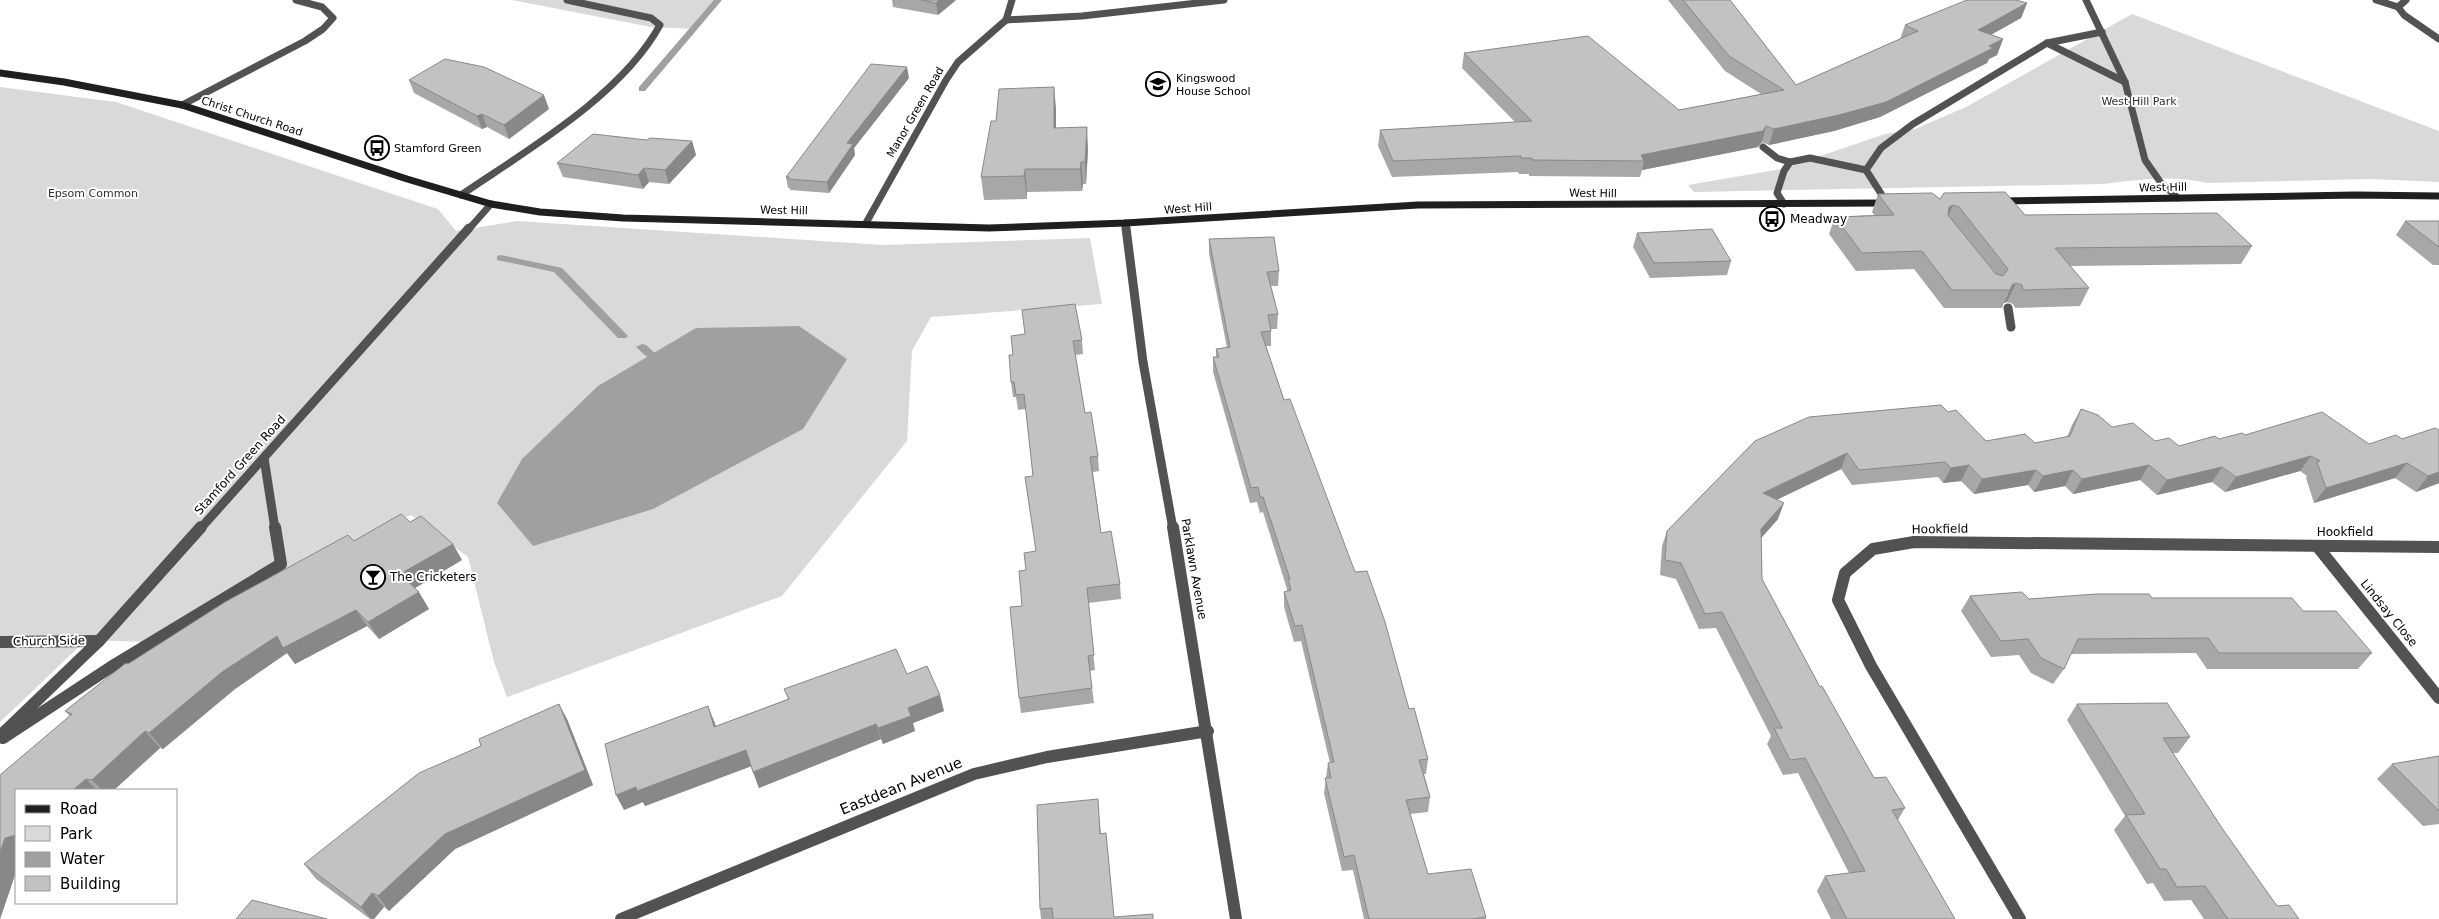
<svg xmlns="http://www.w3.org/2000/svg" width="2439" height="919" font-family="'DejaVu Sans',sans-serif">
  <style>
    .green { fill: #d9d9d9 }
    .water { fill: #a0a0a0 }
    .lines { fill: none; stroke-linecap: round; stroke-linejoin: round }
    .stream { fill: #a0a0a0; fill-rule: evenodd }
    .lane-far2 { stroke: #525252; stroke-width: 7 }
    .lane-far1 { stroke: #525252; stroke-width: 9 }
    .lane { stroke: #525252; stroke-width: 12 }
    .street-far2 { stroke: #525252; stroke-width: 7 }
    .street-far1 { stroke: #525252; stroke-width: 9 }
    .street { stroke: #525252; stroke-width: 12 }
    .secondary { stroke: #1f1f1f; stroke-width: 7 }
    .wall { fill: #a7a7a7 }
    .shaded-wall { fill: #888 }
    .building { fill: #c2c2c2; stroke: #888; fill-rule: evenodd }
    .labels { text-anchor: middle; stroke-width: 4; stroke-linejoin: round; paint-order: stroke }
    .far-poi-label { font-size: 11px; fill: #000; stroke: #fff; text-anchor: start }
    .far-park-label { font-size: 11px; fill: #303030; stroke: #fff }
    .far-street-label { font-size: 11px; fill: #000; stroke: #fff }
    .poi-label { font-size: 12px; fill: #000; stroke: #fff; text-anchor: start }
    .street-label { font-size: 12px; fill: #000; stroke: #fff }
    .near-street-label { font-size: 15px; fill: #000; stroke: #fff }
  </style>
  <rect width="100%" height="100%" fill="#fff"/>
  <!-- green -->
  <g class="green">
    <path d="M512,0H720L696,29L651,27Z"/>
    <path d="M2132,14L2439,131V182L2371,179L2207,183C2174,175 2139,179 2104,184L1694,192L1688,185L1782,169L1885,134L1915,129L1966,107Z"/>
    <path d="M0,87L116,102L438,209L456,231L517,221L883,245L1090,238L1102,304L931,317L912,351L907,441L782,596L507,697L494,662L468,557L411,515L273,585L146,642L86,640L0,722Z"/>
  </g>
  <!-- water -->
  <path class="water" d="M799,326L847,359L803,429L653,509L533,546L497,503L522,459L598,386L696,328Z"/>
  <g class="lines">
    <!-- stream -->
    <g class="stream">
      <path d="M714,0H722L645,91H639V87Z"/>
      <path d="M501,255L562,268L628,336L626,338H618L554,272L497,260V256Z"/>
      <path d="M642,344L646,345L657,355L655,357H647L636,347Z"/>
    </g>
    <!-- lane-far2 -->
    <g class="lane-far2">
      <path d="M2376,0L2398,7"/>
      <path d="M2047,43L2125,82"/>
      <path d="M182,105L305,41L323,29L333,18L322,7L296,0"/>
      <path d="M1763,147L1777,158L1790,162L1784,171L1777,193L1784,204"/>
      <path d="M1790,162L1810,158L1866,170"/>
      <path d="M461,195C527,150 621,96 660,25L651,18L567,0"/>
      <path d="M1887,203L1866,170L1881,148L1913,124L2047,43L2102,32"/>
    </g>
    <!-- lane-far1 -->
    <g class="lane-far1">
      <path d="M2008,308L2011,327"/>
      <path d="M264,458L275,529"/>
    </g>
    <!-- lane -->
    <path class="lane" d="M3,738L111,667L281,564L275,527"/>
    <!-- street-far2 -->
    <g class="street-far2">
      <path d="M2086,0L2125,82L2145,160L2161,183L2178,198"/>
      <path d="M2406,0L2398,7L2404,15L2439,39"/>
      <path d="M1006,20L1082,16L1224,0"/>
      <path d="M866,223L946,80L958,62L1006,20L1012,0"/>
      <path d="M1125,223L1126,230"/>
      <path d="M468,230L491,204"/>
    </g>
    <!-- street-far1 -->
    <g class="street-far1">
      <path d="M1126,228L1143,362L1173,529"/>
      <path d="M200,529L469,228"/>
    </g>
    <!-- street -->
    <g class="street">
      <path d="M1173,527L1236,919"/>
      <path d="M2317,546L2439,698"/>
      <path d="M0,642L99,641"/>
      <path d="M0,736L99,641L201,527"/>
      <path d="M621,919L974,774L1047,757L1208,731"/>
      <path d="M2020,919L1871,666L1838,600L1845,573L1873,549L1914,542L2439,547"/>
    </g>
    <!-- secondary -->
    <g class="secondary">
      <path d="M0,73L64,82L182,105L407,179L491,204L540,212L623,218L989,228L1125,223L1418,205L1889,203"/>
      <path d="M2001,201L2355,195L2439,196"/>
    </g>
  </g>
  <!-- wall -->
  <g class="wall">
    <path d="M892,0H956L938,15L893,7Z"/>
    <path d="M1668,0H1730L1796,85L1900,39L1905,25L2027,3L2021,18L1991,35L2003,39L1997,55L1989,59L1987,63L1880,117L1834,131L1769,145L1762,142L1758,147L1642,170L1640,177L1529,176V174H1519L1518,172L1392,177L1378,146L1380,130L1515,122L1462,68L1464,53L1679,110L1761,94L1725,71Z"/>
    <path d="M909,78L854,148L855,155L829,193L790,190V188H788L786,177Z"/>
    <path d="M409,80L549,109L509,139L487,127L482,129L414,93Z"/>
    <path d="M1056,108V128L1088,149L1086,184H1083L1082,191L1027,192V199L984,200L981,177L996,121Z"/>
    <path d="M647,140L692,141L696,155L669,184L649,182L643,189L563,177L557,163Z"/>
    <path d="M1878,194L1940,199L2025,215L2252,246L2241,264L2070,266L2089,288L2080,306L2015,308L2013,304L2007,302L2004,303L2002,308H1944L1914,269L1856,271L1829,234L1835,217L1874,215L1872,212Z"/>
    <path d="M2405,221H2439V265H2433L2396,235Z"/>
    <path d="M1637,233L1731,261L1727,275L1650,278L1633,247Z"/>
    <path d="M1209,239L1279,271L1278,286H1271L1278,314L1277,329H1271V346H1266L1284,400L1355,572L1428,759L1426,774H1424L1430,797L1428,812L1410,814L1428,874L1486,917V919H1364L1353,870L1342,871L1324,793L1328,763H1330L1301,641L1294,642L1284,607V592L1287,591V589L1263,512L1260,513L1257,502L1250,503L1213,372V357H1216V349L1227,348L1209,254Z"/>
    <path d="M1011,336L1082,340L1083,354L1075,355L1085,413L1098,456L1099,471L1093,472L1101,533L1120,584L1121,599L1088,603L1095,670L1090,671L1094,703L1021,713L1019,698L1022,606L1026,570L1036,551L1033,476L1026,409L1018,410L1016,397H1013L1011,382L1013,355Z"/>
    <path d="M2081,409L2112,427L2155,441L2179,446L2245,435L2369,444L2402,439L2439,430V483L2416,492L2395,478L2314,503L2306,478L2307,476L2300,471L2225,492L2212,482L2157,495L2140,480L2073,494L2065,486L2034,492L2028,485L1974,494L1961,481L1943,483L1938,477L1852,485L1841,469L1776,500L1778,519L1761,538L1762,579L1820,687L1874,778L1905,808L1898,820L1955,919H1831L1817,891L1825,876L1849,873L1798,773L1783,775L1767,744L1771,736L1716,628L1699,629L1676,579L1660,575L1662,546L1667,531L1755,441L1948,412L1986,441L2035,443L2067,437L2072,425Z"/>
    <path d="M410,522L462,560L415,588L429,609L379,639L367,626L295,664L287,653L235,689L163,749L160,748L114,790H16V872L0,919V775L70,716L65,711L128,664L354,541Z"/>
    <path d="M1970,596L2029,599L2152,598L2303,611L2372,653L2358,669H2207L2196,653L2071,654L2064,669L2053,684L2031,673L2019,655L1991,657L1961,611Z"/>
    <path d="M907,674L944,711L913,723L915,731L883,744L881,739L759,788L751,766L645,806L643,802L624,810L714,721L716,726L788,699L784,689Z"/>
    <path d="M2077,704L2190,737L2178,753H2172L2224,831L2277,906L2299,919H2204L2191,900L2164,901L2153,883L2147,884L2114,830L2125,816L2067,720Z"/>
    <path d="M567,719L593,785L455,849L389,911L384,907L374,919H370L316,879L304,864Z"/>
    <path d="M2439,756V824L2423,826L2377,779L2392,764Z"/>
    <path d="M1099,814L1101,834L1114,917L1153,919H1041L1040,909Z"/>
  </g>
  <!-- shaded-wall -->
  <g class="shaded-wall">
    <path d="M939,0H956L938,15L936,3Z"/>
    <path d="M2027,3L2021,18L1972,45L1978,30Z"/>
    <path d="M2003,39L1997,55L1989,59L1987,63L1880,117L1834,131L1769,145L1774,129L1989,46Z"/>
    <path d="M907,67L909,78L854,148L855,155L829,193L827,182L847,143Z"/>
    <path d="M1054,87L1056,108V150L1054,128Z"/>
    <path d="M544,95L549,109L509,139L504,125Z"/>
    <path d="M482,114L487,127L482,129L477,116Z"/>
    <path d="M1766,126L1762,142L1758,147L1642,170L1644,161L1641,155Z"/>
    <path d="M1087,127L1088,149L1086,184L1085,162Z"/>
    <path d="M692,141L696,155L669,184L665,170Z"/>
    <path d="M1081,162L1083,184L1082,191L1080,169Z"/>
    <path d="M644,168L649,182L643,189L638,175Z"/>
    <path d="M1025,169L1027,192V199L1024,176Z"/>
    <path d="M1953,205L1946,222L1949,207Z"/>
    <path d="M2016,283L2007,302L2004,303L2012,285Z"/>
    <path d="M1847,453L1841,469L1758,509L1763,493Z"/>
    <path d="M2311,456L2300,471L2225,492L2236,477Z"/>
    <path d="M2407,463L2395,478L2314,503L2326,488Z"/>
    <path d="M1969,465L1961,481L1943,483L1951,468Z"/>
    <path d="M2149,465L2140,480L2073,494L2082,479Z"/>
    <path d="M2222,467L2212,482L2157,495L2167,480Z"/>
    <path d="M2036,470L2028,485L1974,494L1982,479Z"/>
    <path d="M2073,470L2065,486L2034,492L2043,476Z"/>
    <path d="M2439,472V483L2416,492L2428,476Z"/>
    <path d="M1784,503L1778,519L1755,545L1761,529Z"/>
    <path d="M453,544L462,560L410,591L400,574Z"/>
    <path d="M419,592L429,609L379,639L368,622Z"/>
    <path d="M356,610L367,626L295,664L287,653L235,689L163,749L149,733L222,672L277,636Z"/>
    <path d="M940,695L944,711L913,723L915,731L883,744L878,728L908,708Z"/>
    <path d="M559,704L567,719L593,785L455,849L389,911L378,896Z"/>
    <path d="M708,706L714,721L721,742L714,727Z"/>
    <path d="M876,724L881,739L759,788L753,772Z"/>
    <path d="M145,731L160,748L114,790H102L92,780Z"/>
    <path d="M746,750L752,766L645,806L643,802L624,810L616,795L636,787Z"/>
    <path d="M86,779L97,790H73Z"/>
    <path d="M16,835V872L0,919V852L5,838Z"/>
    <path d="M372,893L384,907L374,919H371L361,907Z"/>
  </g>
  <!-- building -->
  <g class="building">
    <path d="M921,0H939L936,3Z"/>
    <path d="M1683,0H1730L1796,85L1918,31L1905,25L1967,0H2016L2027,3L1978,30L2003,39L1989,46L1993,48L1886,102L1839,115L1774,129L1766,126L1763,131L1641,155L1644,161L1532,160V158H1521V156L1393,161L1380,130L1532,121L1464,53L1588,36L1679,110L1784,90L1729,56Z"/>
    <path d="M445,59L484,67L544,95L504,125L482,114L477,116L409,80Z"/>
    <path d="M871,64L907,67L847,143L853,144L827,182L788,179L789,177H786Z"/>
    <path d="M1054,87V128L1087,127L1085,162H1081L1080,169H1025L1024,176L981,177L991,121H996L999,89Z"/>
    <path d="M593,134L647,140L650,138L692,141L665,170L644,168L638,175L557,163Z"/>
    <path d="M2005,192L2025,215L2217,213L2252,246L2055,248L2089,288L2023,290L2022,285L2016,283L2012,285L2010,290H1952L1922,251L1862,253L1835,217L1894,215L1878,194L1932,193L1940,199L1944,193ZM1953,205L1959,207L2008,269L2003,276L1996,274L1948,215L1949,207Z"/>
    <path d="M2405,221H2439V247Z"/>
    <path d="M1712,229L1731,261L1654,263L1637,233Z"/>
    <path d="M1274,237L1279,271L1267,272L1278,314L1268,315L1271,331L1261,332L1284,400L1290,399L1355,572L1367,571L1385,622L1409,709L1414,708L1428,759L1419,760L1430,797L1406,800L1428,874L1471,869L1486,917L1472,919H1369L1354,855L1344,857L1325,778H1331L1328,763L1334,762L1302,625L1295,626L1284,592L1291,590L1288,579H1290L1263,497H1260L1258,487L1251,488L1213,357H1219L1216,349L1230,347L1209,239Z"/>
    <path d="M1075,304L1082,340L1073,341L1085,413L1091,412L1098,456L1090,457L1101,533L1111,531L1120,584L1087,588L1094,655L1088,656L1092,688L1019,698L1010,607L1022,606L1019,571L1026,570L1024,553L1036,551L1025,477L1033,476L1024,394L1016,395L1014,382H1011L1009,355H1013L1011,336L1025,334L1022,310Z"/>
    <path d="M1941,405L1948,412L1956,410L1986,441L2025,434L2035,443L2070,436L2081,409L2098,415L2112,427L2133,423L2155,441L2169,438L2179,446L2215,436L2219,439L2242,433L2245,435L2322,412L2369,444L2396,435L2402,439L2435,428L2439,430V472L2428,476L2407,463L2326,488L2317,462L2320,461L2311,456L2236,477L2222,467L2167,480L2149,465L2082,479L2073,470L2043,476L2036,470L1982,479L1969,465L1951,468L1945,462L1859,470L1847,453L1763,493L1784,503L1761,529L1762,579L1820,687L1822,686L1874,778L1886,777L1905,808L1892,810L1955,919H1847L1825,876L1865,871L1805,758L1790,760L1774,728H1782L1722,612L1705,614L1681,563L1665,560L1667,531L1755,441L1809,417Z"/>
    <path d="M401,514L410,522L421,516L453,544L400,574L419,592L368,622L356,610L283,648L277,636L222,672L149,733L145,731L92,780L86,779L73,790H16V835L5,838L0,852V775L72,714L65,711L126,663L128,664L225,602L348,535L354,541Z"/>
    <path d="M2022,592L2029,599L2096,594H2149L2152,598H2292L2303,611H2336L2372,653H2219L2208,638L2078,639L2064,669L2041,658L2028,639L2001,641L1970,596Z"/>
    <path d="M896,649L907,674L927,666L940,695L908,708L911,716L878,728L876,724L753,772L746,750L637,791L636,787L616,795L605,744L708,706L714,727L789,699L784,689Z"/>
    <path d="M2167,703L2190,737L2163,738L2224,831L2277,906L2289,905L2299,919H2228L2205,886L2177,887L2166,869H2160L2126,815L2145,814L2077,704Z"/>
    <path d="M559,704L585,770L445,834L378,896L372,893L361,907L304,864L419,773L481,746L479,739Z"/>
    <path d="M2439,756V811L2392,764Z"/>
    <path d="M1098,799L1100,834L1106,833L1114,917L1153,914V919H1053L1052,908L1040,909L1037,805Z"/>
    <path d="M252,900L327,919H236Z"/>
  </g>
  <!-- icons -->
  <defs>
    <symbol id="school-ring" viewBox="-11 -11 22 22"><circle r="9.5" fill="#fff" stroke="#000" stroke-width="1.5"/><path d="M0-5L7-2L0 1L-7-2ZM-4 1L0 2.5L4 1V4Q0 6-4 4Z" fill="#000"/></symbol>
    <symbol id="bus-ring" viewBox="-11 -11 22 22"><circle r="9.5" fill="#fff" stroke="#000" stroke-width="1.5"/><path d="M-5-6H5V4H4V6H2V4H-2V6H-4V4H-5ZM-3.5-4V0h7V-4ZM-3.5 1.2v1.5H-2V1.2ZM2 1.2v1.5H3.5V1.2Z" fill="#000"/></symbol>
    <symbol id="bar-ring" viewBox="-11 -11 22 22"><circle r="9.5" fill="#fff" stroke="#000" stroke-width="1.5"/><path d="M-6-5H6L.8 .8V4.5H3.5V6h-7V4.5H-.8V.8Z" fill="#000"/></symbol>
  </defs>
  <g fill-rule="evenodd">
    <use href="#school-ring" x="1144" y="70" width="28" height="28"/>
    <use href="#bus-ring" x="363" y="134" width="28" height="28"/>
    <use href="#bus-ring" x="1758" y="205" width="28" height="28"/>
    <use href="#bar-ring" x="359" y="563" width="28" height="28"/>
  </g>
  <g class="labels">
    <!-- far-poi labels -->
    <g class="far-poi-label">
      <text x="1176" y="82">Kingswood<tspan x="1176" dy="13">House School</tspan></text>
      <text x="394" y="152">Stamford Green</text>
    </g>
    <!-- far-park labels -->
    <g class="far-park-label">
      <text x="2139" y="105">West Hill Park</text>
      <text x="93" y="197">Epsom Common</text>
    </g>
    <!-- far-street labels -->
    <g class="far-street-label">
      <text transform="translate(915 112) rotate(-60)" y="4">Manor Green Road</text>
      <text transform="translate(252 116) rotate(18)" y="4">Christ Church Road</text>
      <text transform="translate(2163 187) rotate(-1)" y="4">West Hill</text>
      <text transform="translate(1593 193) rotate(1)" y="4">West Hill</text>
      <text transform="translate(1188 208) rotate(-4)" y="4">West Hill</text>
      <text transform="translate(784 210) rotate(1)" y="4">West Hill</text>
    </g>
    <!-- poi labels -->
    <g class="poi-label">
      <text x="1790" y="223">Meadway</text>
      <text x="390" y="581">The Cricketers</text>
    </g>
    <!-- street labels -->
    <g class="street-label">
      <text transform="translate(240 465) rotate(-48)" y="4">Stamford Green Road</text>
      <text transform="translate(1940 529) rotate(-1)" y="4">Hookfield</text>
      <text x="2345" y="536">Hookfield</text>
      <text transform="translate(1194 569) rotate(80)" y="4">Parklawn Avenue</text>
      <text transform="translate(2389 613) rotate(51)" y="4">Lindsay Close</text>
      <text transform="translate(49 641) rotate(-1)" y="4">Church Side</text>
    </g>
    <!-- near-street labels -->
    <g class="near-street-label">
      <text transform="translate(901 786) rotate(-22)" y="5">Eastdean Avenue</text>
    </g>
  </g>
  <!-- legend -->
  <rect x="15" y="789" width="162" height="115" fill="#ffffff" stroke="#999999"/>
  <rect x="25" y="805" width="25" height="8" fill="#1f1f1f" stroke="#999999"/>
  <text x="60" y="814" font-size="15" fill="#000000">Road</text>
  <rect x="25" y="826" width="25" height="15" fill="#d9d9d9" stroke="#999999"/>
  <text x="60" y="839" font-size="15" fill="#000000">Park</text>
  <rect x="25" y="852" width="25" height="15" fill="#a0a0a0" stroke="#999999"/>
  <text x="60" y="864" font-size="15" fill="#000000">Water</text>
  <rect x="25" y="876" width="25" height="15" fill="#c2c2c2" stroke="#999999"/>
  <text x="60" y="889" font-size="15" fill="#000000">Building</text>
</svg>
